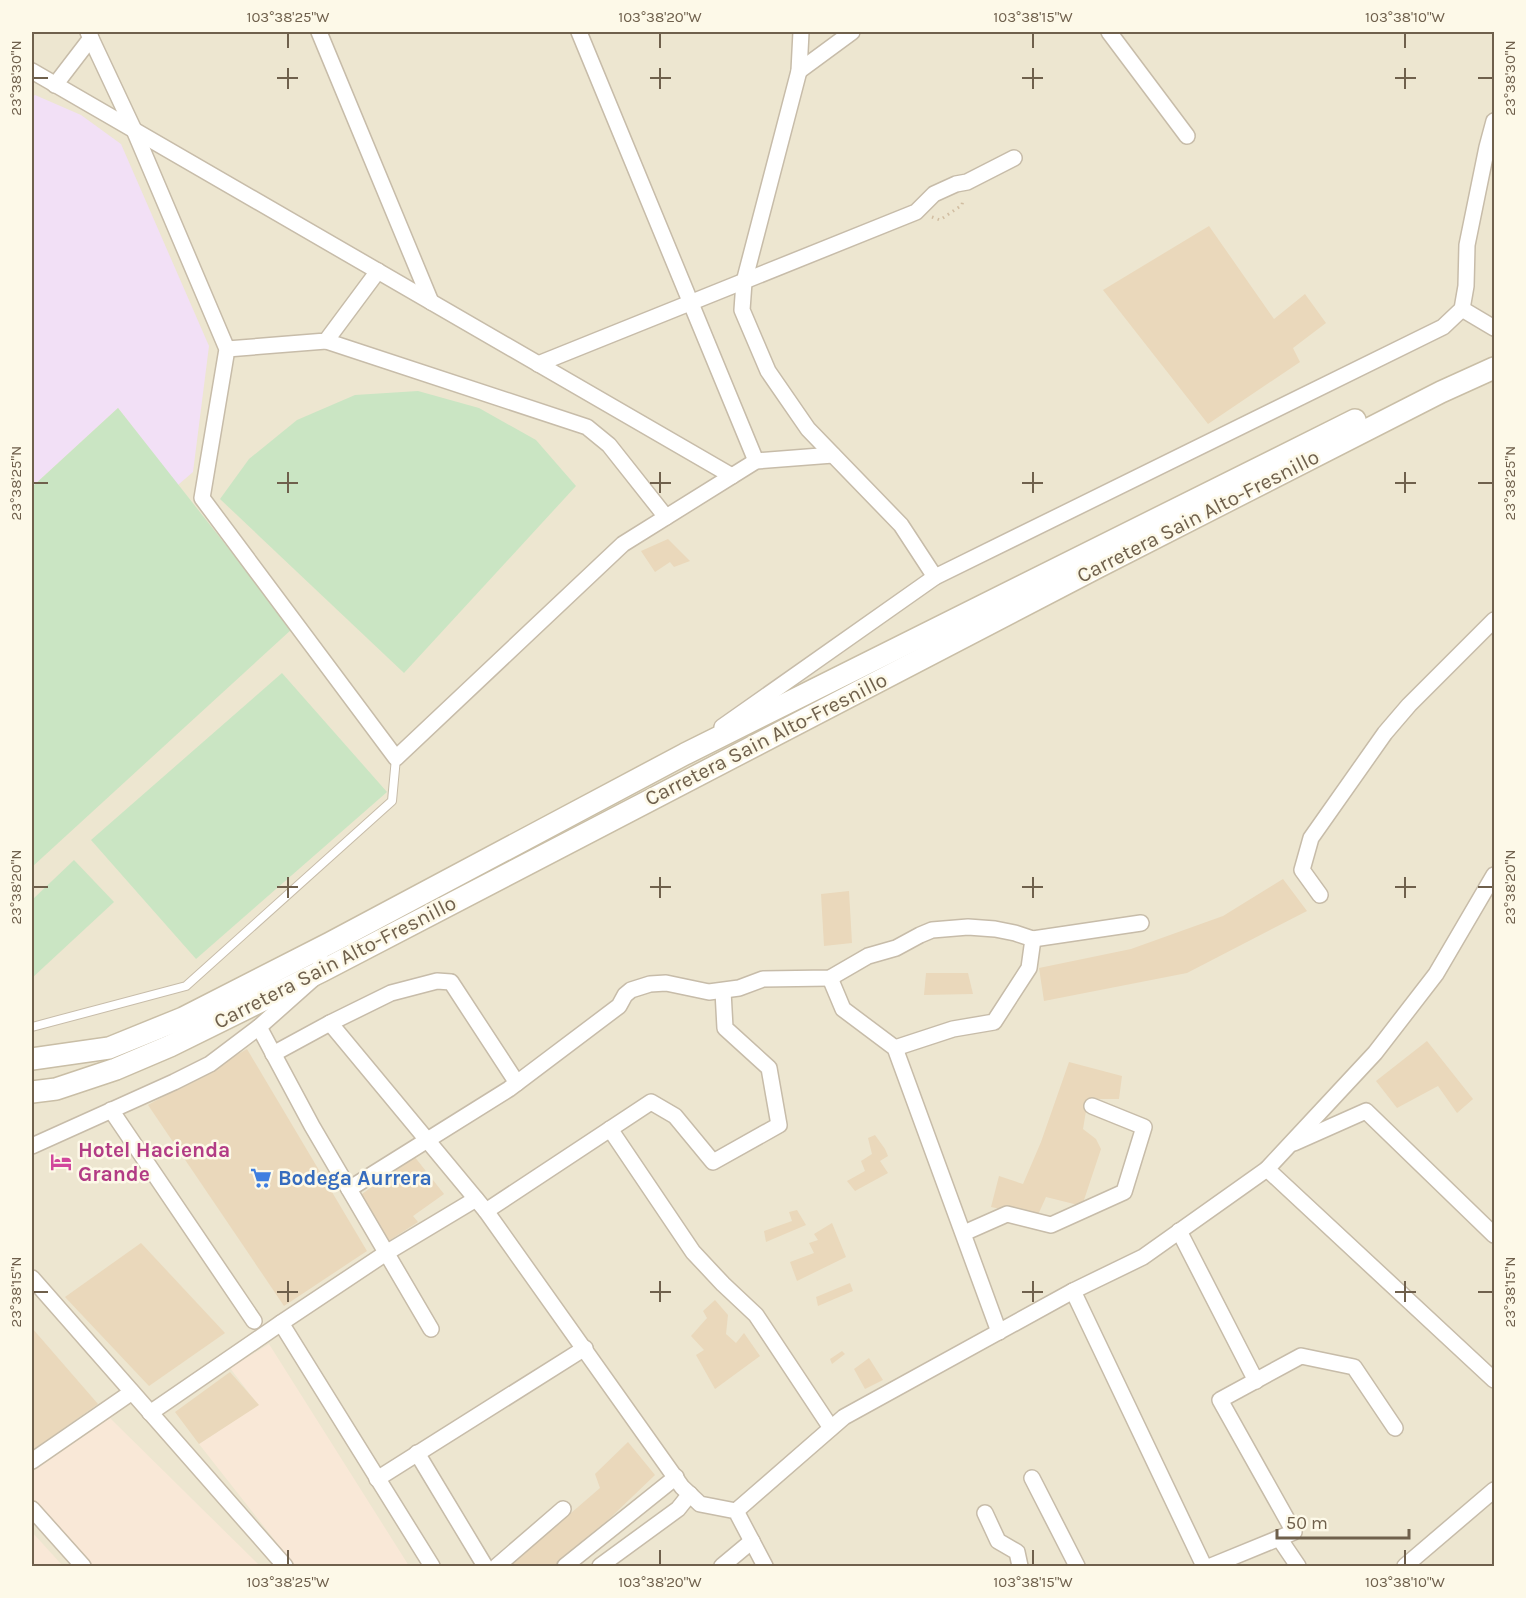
<svg xmlns="http://www.w3.org/2000/svg" width="1526" height="1598" font-family="Karla,sans-serif">
  <style>
    .residential { fill: #ede6d0 }
    .commercial { fill: #f9e8d7 }
    .education { fill: #f2e0f6 }
    .green { fill: #cae5c3 }
    .building { fill: #ead8bb }
    .lines { fill: none; stroke-linecap: round; stroke-linejoin: round }
    .lane-casing { stroke: #c7bca9; stroke-width: 10 }
    .street-casing { stroke: #c7bca9; stroke-width: 18 }
    .secondary-casing { stroke: #c9bea6; stroke-width: 24 }
    .path { stroke: #d1bda1; stroke-width: 3; stroke-dasharray: 1.5 4.5; stroke-linecap: butt }
    .lane { stroke: #fff; stroke-width: 8 }
    .street { stroke: #fff; stroke-width: 15 }
    .secondary { stroke: #fff; stroke-width: 21 }
    .ticks { fill: none; stroke: #6f604c; stroke-width: 2 }
    .labels { text-anchor: middle; stroke-width: 5; stroke-linejoin: round; paint-order: stroke }
    .street-label { font-size: 21px; fill: #6f604c; stroke: #fdf9e8 }
    .hotel-label { font-size: 21px; font-weight: bold; fill: #b23c85; stroke: #fdf9e8; text-anchor: start }
    .shop-label { font-size: 21px; font-weight: bold; fill: #366cbe; stroke: #fdf9e8; text-anchor: start }
    .neatline { fill: none; stroke: #6f604c; stroke-width: 2 }
    .ticks-label { font-size: 15px; text-anchor: middle; fill: #6f604c }
  </style>
  <rect width="100%" height="100%" fill="#faf5e3"/>
  <!-- residential -->
  <rect class="residential" x="32" y="32" width="1462" height="1534"/>
  <!-- commercial -->
  <g class="commercial">
    <path d="M269,1344L409,1566H295L199,1444L258,1405L230,1368Z"/>
    <path d="M110,1418L260,1566H92L32,1499V1472Z"/>
    <path d="M32,1532L63,1566H32Z"/>
  </g>
  <!-- education -->
  <path class="education" d="M35,95L81,115L121,144L209,346L193,472L178,485L118,408L32,487V97Z"/>
  <!-- green -->
  <g class="green">
    <path d="M418,391L479,408L536,440L576,486L404,673L220,499L249,459L297,420L355,395Z"/>
    <path d="M118,408L292,629L32,867V487Z"/>
    <path d="M282,673L387,792L196,959L91,840Z"/>
    <path d="M74,860L114,902L32,978V900Z"/>
  </g>
  <!-- building -->
  <g class="building">
    <path d="M1209,226L1274,319L1305,294L1326,323L1293,348L1300,362L1208,424L1103,290Z"/>
    <path d="M668,539L690,561L674,567L670,562L655,572L641,551Z"/>
    <path d="M1283,879L1307,911L1187,973L1044,1001L1039,968L1131,949L1223,916Z"/>
    <path d="M849,891L852,943L824,946L821,894Z"/>
    <path d="M926,973H968L973,994L924,995Z"/>
    <path d="M1427,1041L1473,1099L1457,1113L1438,1086L1397,1108L1376,1081Z"/>
    <path d="M247,1049L367,1251L284,1306L148,1105Z"/>
    <path d="M1069,1062L1122,1076L1119,1099H1088L1083,1129L1096,1139L1101,1149L1082,1206L1046,1197L1037,1217L991,1207L999,1176L1023,1184L1041,1142Z"/>
    <path d="M875,1135L885,1149L888,1156L880,1161L888,1173L855,1191L847,1181L865,1171L861,1161L872,1154L868,1138Z"/>
    <path d="M414,1156L444,1194L413,1216L418,1222L387,1242L358,1197Z"/>
    <path d="M797,1210L806,1225L766,1242L764,1231L792,1221L789,1212Z"/>
    <path d="M832,1223L846,1257L797,1281L790,1262L814,1253L809,1243L818,1240L814,1234Z"/>
    <path d="M141,1243L225,1333L149,1386L65,1297Z"/>
    <path d="M850,1283L853,1291L818,1306L816,1297Z"/>
    <path d="M715,1300L728,1315L726,1334L736,1343L744,1333L760,1356L715,1389L696,1355L704,1350L691,1336L707,1318L703,1311Z"/>
    <path d="M32,1328L98,1404L32,1451Z"/>
    <path d="M842,1351L845,1354L832,1364L830,1359Z"/>
    <path d="M869,1358L883,1380L865,1389L854,1369Z"/>
    <path d="M230,1372L259,1405L199,1444L175,1412Z"/>
    <path d="M628,1442L655,1475L560,1566H512L511,1565L600,1488L595,1474Z"/>
  </g>
  <g class="lines">
    <defs>
      <path id="lane" d="M32,1027L186,986L392,801L396,758"/>
      <g id="street">
        <path d="M88,32L134,130L227,349L202,498L396,758L623,544L756,461L833,455"/>
        <path d="M319,32L431,302"/>
        <path d="M579,32L756,461"/>
        <path d="M801,32L799,71L744,282L742,310L768,371L808,429L901,525L935,577"/>
        <path d="M1109,32L1187,136"/>
        <path d="M32,71L732,476"/>
        <path d="M799,71L852,32"/>
        <path d="M55,85L91,38"/>
        <path d="M1462,309L1494,328"/>
        <path d="M326,341L587,427L609,445L666,517"/>
        <path d="M227,349L326,341L378,271"/>
        <path d="M538,364L916,212L934,194L956,184L967,182L1014,158"/>
        <path d="M722,727L935,577L1443,327L1462,309L1466,286L1467,245L1487,147L1494,121"/>
        <path d="M1320,895L1302,870L1311,838L1385,733L1409,705L1494,620"/>
        <path d="M830,978L843,1009L895,1048L999,1332"/>
        <path d="M330,1023L486,1211L682,1487L700,1504L736,1511L765,1566"/>
        <path d="M259,1027L312,1126L431,1329"/>
        <path d="M895,1048L953,1029L994,1022L1029,968L1033,939"/>
        <path d="M273,1054L330,1023L391,993L437,981L451,982L517,1083"/>
        <path d="M111,1110L254,1321"/>
        <path d="M610,1129L693,1252L723,1284L756,1315L831,1428"/>
        <path d="M1294,1143L1366,1111L1494,1235"/>
        <path d="M32,1146L174,1082L210,1064L259,1027L322,971L318,949"/>
        <path d="M1267,1169L1494,1380"/>
        <path d="M349,1189L509,1089L619,1006L625,995L631,990L650,984L666,983L709,992L739,988L763,979L830,978L868,956L896,948L920,935L932,930L968,927L995,929L1015,933L1033,939L1141,923"/>
        <path d="M486,1211L651,1102L675,1116L713,1162L779,1125L769,1068L725,1028L723,991"/>
        <path d="M1179,1231L1256,1381"/>
        <path d="M964,1233L1007,1214L1051,1225L1124,1192L1144,1127L1092,1106"/>
        <path d="M32,1278L285,1566"/>
        <path d="M1073,1291L1204,1566"/>
        <path d="M281,1323L432,1566"/>
        <path d="M150,1413L281,1323L386,1253L476,1199"/>
        <path d="M417,1453L485,1566"/>
        <path d="M32,1461L132,1392"/>
        <path d="M1032,1478L1077,1566"/>
        <path d="M377,1479L585,1348"/>
        <path d="M32,1509L83,1566"/>
        <path d="M736,1511L844,1417L1073,1291L1143,1257L1267,1169L1375,1053L1436,974L1494,875"/>
        <path d="M985,1513L998,1541L1017,1552L1020,1566"/>
        <path d="M1279,1538L1298,1566"/>
        <path d="M497,1566L563,1509"/>
        <path d="M565,1566L676,1477"/>
        <path d="M600,1566L678,1509L690,1494"/>
        <path d="M722,1566L752,1541"/>
        <path d="M1211,1566L1294,1532L1220,1400L1301,1356L1354,1367L1395,1428"/>
        <path d="M1405,1566L1494,1490"/>
      </g>
      <g id="secondary">
        <path d="M32,1059L109,1048L183,1018L330,943L685,754L1355,420"/>
        <path d="M32,1092L56,1089L116,1069L170,1046L322,971L1098,567L1441,392L1494,368"/>
      </g>
    </defs>
    <!-- lane casing -->
    <use href="#lane" class="lane-casing"/>
    <!-- street casing -->
    <use href="#street" class="street-casing"/>
    <!-- secondary casing -->
    <use href="#secondary" class="secondary-casing"/>
    <!-- path -->
    <path class="path" d="M932,217L940,220L962,205L963,199"/>
    <!-- lane -->
    <use href="#lane" class="lane"/>
    <!-- street -->
    <use href="#street" class="street"/>
    <!-- secondary -->
    <use href="#secondary" class="secondary"/>
  </g>
  <!-- ticks -->
  <path class="ticks" d="M288,33V48M660,33V48M1033,33V48M1405,33V48M288,68V89M660,68V89M1033,68V89M1405,68V89M33,78H48M277,78H298M650,78H671M1022,78H1043M1395,78H1416M1478,78H1493M288,472V493M660,472V493M1033,472V493M1405,472V493M33,483H48M277,483H298M650,483H671M1022,483H1043M1395,483H1416M1478,483H1493M288,877V898M660,877V898M1033,877V898M1405,877V898M33,887H48M277,887H298M650,887H671M1022,887H1043M1395,887H1416M1478,887H1493M288,1281V1302M660,1281V1302M1033,1281V1302M1405,1281V1302M33,1292H48M277,1292H298M650,1292H671M1022,1292H1043M1395,1292H1416M1478,1292H1493M288,1550V1565M660,1550V1565M1033,1550V1565M1405,1550V1565"/>
  <!-- icons -->
  <defs>
    <symbol id="hotel-bare" viewBox="-9 -9 18 18"><path d="M-6-4.5h1.5V1H6V5H4.5V3h-9V5H-6ZM-4 0a1.8 1.8 0 1 1 3.6 0ZM.5 0V-2.5h3Q6-2.5 6 0Z" fill="#d1479c" stroke="#fdf9e8" stroke-width="2.5" paint-order="stroke"/></symbol>
    <symbol id="supermarket-bare" viewBox="-9 -9 18 18"><path d="M-6-5.5h2.5l.6 2H6L4.5 2H-2.5L-4.4-4H-6ZM-1.5 3.2a1.3 1.3 0 1 0 .1 0ZM3 3.2a1.3 1.3 0 1 0 .1 0Z" fill="#3f7fe0" stroke="#fdf9e8" stroke-width="2.5" paint-order="stroke"/></symbol>
  </defs>
  <g fill-rule="evenodd">
    <use href="#hotel-bare" x="46" y="1147" width="30" height="30"/>
    <use href="#supermarket-bare" x="246" y="1163" width="30" height="30"/>
  </g>
  <g class="labels">
    <!-- street labels -->
    <g class="street-label">
      <text transform="translate(1198 516) rotate(-27)" y="7">Carretera Sain Alto-Fresnillo</text>
      <text transform="translate(766 739) rotate(-27)" y="7">Carretera Sain Alto-Fresnillo</text>
      <text transform="translate(335 962) rotate(-27)" y="7">Carretera Sain Alto-Fresnillo</text>
    </g>
    <!-- hotel labels -->
    <g class="hotel-label">
      <text x="78" y="1157">Hotel Hacienda<tspan x="78" dy="24">Grande</tspan></text>
    </g>
    <!-- shop labels -->
    <g class="shop-label">
      <text x="278" y="1185">Bodega Aurrera</text>
    </g>
  </g>
  <!-- border -->
  <rect width="1526" height="1598" fill="none" stroke="#fdf9e8" stroke-width="66"/>
  <!-- scale -->
  <path d="M1277 1529v9h132v-9" fill="none" stroke="#6f604c" stroke-width="3"/>
  <text x="1286" y="1529" font-size="18" fill="#6f604c" stroke="#fdf9e8" stroke-width="4.5" paint-order="stroke">50 m</text>
  <rect x="33" y="33" width="1460" height="1532" class="neatline"/>
  <g class="ticks-label">
    <text x="288" y="22">103°38'25"W</text>
    <text x="660" y="22">103°38'20"W</text>
    <text x="1033" y="22">103°38'15"W</text>
    <text x="1405" y="22">103°38'10"W</text>
    <text transform="translate(16 78) rotate(-90)" y="5">23°38'30"N</text>
    <text transform="translate(1510 78) rotate(-90)" y="5">23°38'30"N</text>
    <text transform="translate(16 483) rotate(-90)" y="5">23°38'25"N</text>
    <text transform="translate(1510 483) rotate(-90)" y="5">23°38'25"N</text>
    <text transform="translate(16 887) rotate(-90)" y="5">23°38'20"N</text>
    <text transform="translate(1510 887) rotate(-90)" y="5">23°38'20"N</text>
    <text transform="translate(16 1292) rotate(-90)" y="5">23°38'15"N</text>
    <text transform="translate(1510 1292) rotate(-90)" y="5">23°38'15"N</text>
    <text x="288" y="1587">103°38'25"W</text>
    <text x="660" y="1587">103°38'20"W</text>
    <text x="1033" y="1587">103°38'15"W</text>
    <text x="1405" y="1587">103°38'10"W</text>
  </g>
</svg>
